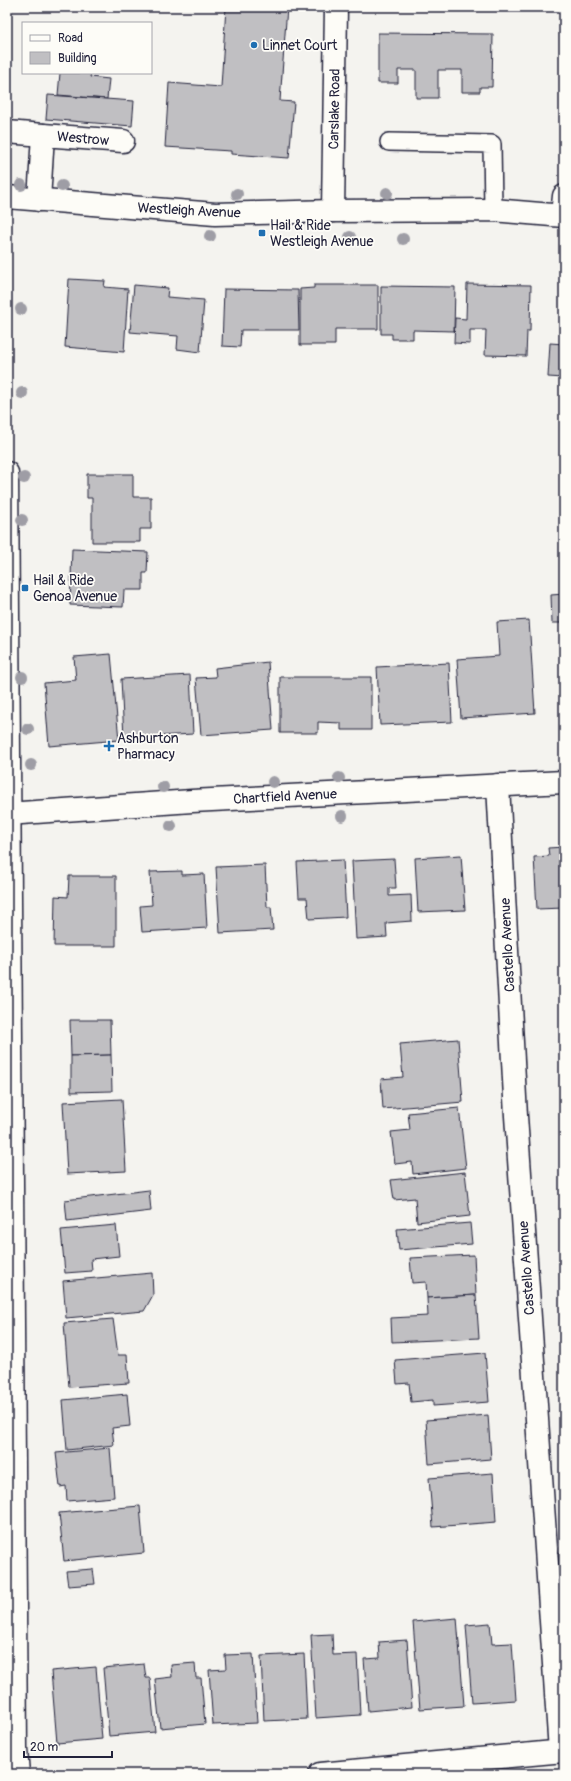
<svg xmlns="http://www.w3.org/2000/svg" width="571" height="1781" font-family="Pangolin,sans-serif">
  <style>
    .building { fill: #c0bfc2; stroke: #22223b }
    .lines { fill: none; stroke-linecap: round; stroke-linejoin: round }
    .lane-casing { stroke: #22223b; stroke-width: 20 }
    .street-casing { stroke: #22223b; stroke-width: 25 }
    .lane { stroke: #fdfcf7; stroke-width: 17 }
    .street { stroke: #fdfcf7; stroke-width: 22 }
    .tree { fill: #9e9da5 }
    .poi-dot { fill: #1f6fb2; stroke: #fdfcf7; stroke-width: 1.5 }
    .labels { text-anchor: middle; stroke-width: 3.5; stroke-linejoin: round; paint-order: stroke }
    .poi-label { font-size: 14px; fill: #22223b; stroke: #fdfcf7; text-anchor: start }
    .street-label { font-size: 14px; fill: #22223b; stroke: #fdfcf7 }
  </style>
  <rect width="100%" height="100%" fill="#f4f3ef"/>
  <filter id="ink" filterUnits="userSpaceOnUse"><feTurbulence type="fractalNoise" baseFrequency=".025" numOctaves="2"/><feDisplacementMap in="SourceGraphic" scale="8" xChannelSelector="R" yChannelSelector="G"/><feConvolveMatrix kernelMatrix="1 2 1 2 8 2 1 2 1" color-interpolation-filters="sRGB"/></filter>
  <g filter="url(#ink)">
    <!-- building -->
    <g class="building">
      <path d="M226,7H287L280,101L294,102L289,158L231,154V151L165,147L169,83L221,87Z"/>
      <path d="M378,33L493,34L492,87H480V92H462V70H438V98H416V70H398V83H378Z"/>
      <path d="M60,73H91L90,77L109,79L107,99L58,95Z"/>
      <path d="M48,95L134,101L132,126L46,119Z"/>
      <path d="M69,279L105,281L104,287L128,289L124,352L65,347Z"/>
      <path d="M467,284L531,285L530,331H527L526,356L485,355L486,330H470V344L454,343L455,318L466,319Z"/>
      <path d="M134,285L168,288L167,297L204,300L200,352L177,349L178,336L130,332Z"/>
      <path d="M314,285H378V329H335V345H300V289L314,288Z"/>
      <path d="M381,286L455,287L454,331L413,330V339H392V334H381Z"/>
      <path d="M224,289L298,290L299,330H241L240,347L222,346Z"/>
      <path d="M550,343L564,344V378L548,377Z"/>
      <path d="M87,474H133V497H151V529H140V542H92V498H87Z"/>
      <path d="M72,549L148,552L147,573H143V590H124L123,607L70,605Z"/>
      <path d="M564,594V623H552L551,595Z"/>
      <path d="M529,620L535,713L461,718L457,659L499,656L497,622Z"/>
      <path d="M111,654L119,740L49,746L44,683L76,680L74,657Z"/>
      <path d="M268,662L273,730L201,735L196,678L216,677L215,668Z"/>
      <path d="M449,663L452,722L380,725L377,667Z"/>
      <path d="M190,675L193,734L124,738L121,679Z"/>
      <path d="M280,677H371V730H341V723L318,722V733H280Z"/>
      <path d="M564,847V908L537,909L534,857L549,856L548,848Z"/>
      <path d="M461,855L465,910L418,912L415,858Z"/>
      <path d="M394,859L396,888H389V896L411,895L412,921L386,923L387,937L356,939L352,861Z"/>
      <path d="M343,860L346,917L309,919L307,898H299L297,862Z"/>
      <path d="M265,865L267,907H271L273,930L220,933L216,867Z"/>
      <path d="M182,871V875L204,874L207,928L142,932L140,906L152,905L150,872Z"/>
      <path d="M69,876H116V946H54L55,896L68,897Z"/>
      <path d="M70,1020H110L111,1055L71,1056Z"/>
      <path d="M458,1039L463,1102L383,1109L381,1079L403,1077L400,1044Z"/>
      <path d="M111,1055L112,1091L71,1092V1056Z"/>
      <path d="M122,1099L126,1171L67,1174L63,1102Z"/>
      <path d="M459,1108L466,1168L413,1174L412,1162L395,1164L391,1132L410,1130L408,1113Z"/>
      <path d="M465,1172L470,1216L417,1222L415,1198L394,1200L391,1180Z"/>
      <path d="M149,1190L151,1211L67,1221L65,1200Z"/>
      <path d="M470,1223L472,1244L399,1250L397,1229Z"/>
      <path d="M116,1225L119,1256L91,1259L92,1271L65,1273L61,1230Z"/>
      <path d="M474,1255L476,1295L427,1298L426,1282L412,1283L410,1258Z"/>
      <path d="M152,1273L153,1295L144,1311L66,1318L63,1281Z"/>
      <path d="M476,1295L479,1338L392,1342L391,1318L428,1316L427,1298Z"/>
      <path d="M113,1319L118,1355H127L129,1383L69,1387L64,1323Z"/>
      <path d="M485,1353L489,1402L433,1406V1400L411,1402L409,1383L397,1384L395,1360Z"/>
      <path d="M127,1394L130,1426L112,1428L114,1445L67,1450L63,1400Z"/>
      <path d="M488,1415L491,1459L429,1464L426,1420Z"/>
      <path d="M110,1448L114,1497L67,1501L66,1486L60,1487L56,1453Z"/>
      <path d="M493,1473L496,1522L433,1527L429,1478Z"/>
      <path d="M140,1506L144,1553L64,1561L59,1513Z"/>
      <path d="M93,1569L95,1584L68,1586L66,1571Z"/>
      <path d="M457,1618L464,1706L420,1709L413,1622Z"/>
      <path d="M490,1623L492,1644L512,1643L516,1700L472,1703L466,1625Z"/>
      <path d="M332,1634L333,1655L357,1654L360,1715L316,1718L311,1635Z"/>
      <path d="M407,1640L412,1707L368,1711L364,1659L380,1658L379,1642Z"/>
      <path d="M253,1654L257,1723L213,1725L209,1670L226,1669L225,1655Z"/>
      <path d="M304,1654L307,1719L264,1721L261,1656Z"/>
      <path d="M195,1663L196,1678H201L205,1724L160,1728L155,1679L172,1677L171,1665Z"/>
      <path d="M144,1664L146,1678H150L155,1732L109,1736L103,1668Z"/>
      <path d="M96,1667L102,1739L57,1743L51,1671Z"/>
    </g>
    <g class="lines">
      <defs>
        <path id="lane" d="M389,142L492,144L493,210"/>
        <g id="street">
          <path d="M7,132L43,135"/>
          <path d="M7,197L215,214L333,211L493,210L564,216"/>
          <path d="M39,200L43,135L123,141"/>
          <path d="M333,211L336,7"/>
          <path d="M562,215L564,196"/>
          <path d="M7,473L16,1749L18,1774"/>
          <path d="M498,785L516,1116L560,1751"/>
          <path d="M7,814L192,801L564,782"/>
          <path d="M320,1774L564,1751"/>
        </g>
      </defs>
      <!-- lane casing -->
      <use href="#lane" class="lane-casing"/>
      <!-- street casing -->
      <use href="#street" class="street-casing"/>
      <!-- lane -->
      <use href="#lane" class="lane"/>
      <!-- street -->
      <use href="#street" class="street"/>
    </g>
    <!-- trees -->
    <g class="tree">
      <circle cx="21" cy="185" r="6"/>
      <circle cx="62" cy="186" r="6"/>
      <circle cx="387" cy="193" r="6"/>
      <circle cx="237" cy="194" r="6"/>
      <circle cx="210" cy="236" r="6"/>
      <circle cx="350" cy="237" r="6"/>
      <circle cx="403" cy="239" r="6"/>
      <circle cx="21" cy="309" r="6"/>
      <circle cx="22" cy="393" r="6"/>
      <circle cx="24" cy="478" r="6"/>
      <circle cx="22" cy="520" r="6"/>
      <circle cx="22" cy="677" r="6"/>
      <circle cx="28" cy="729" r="6"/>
      <circle cx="31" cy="765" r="6"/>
      <circle cx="339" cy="778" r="6"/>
      <circle cx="273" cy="782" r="6"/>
      <circle cx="163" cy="787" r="6"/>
      <circle cx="342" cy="816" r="6"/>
      <circle cx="171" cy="826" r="6"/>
    </g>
  </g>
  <!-- markers -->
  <g class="poi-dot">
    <circle cx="254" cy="45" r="4"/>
    <rect x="258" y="229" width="8" height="8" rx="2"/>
    <rect x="21" y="584" width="8" height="8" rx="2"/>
    <path d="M107 740h4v4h4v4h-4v4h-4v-4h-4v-4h4z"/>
  </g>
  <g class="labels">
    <!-- poi labels -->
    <g class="poi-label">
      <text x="262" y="50">Linnet Court</text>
      <text x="270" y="230">Hail &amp; Ride<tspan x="270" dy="16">Westleigh Avenue</tspan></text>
      <text x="33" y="585">Hail &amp; Ride<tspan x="33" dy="16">Genoa Avenue</tspan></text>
      <text x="117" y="743">Ashburton<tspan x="117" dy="16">Pharmacy</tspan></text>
    </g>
    <!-- street labels -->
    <g class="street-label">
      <text transform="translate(334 109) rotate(-89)" y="5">Carslake Road</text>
      <text transform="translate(83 138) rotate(5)" y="5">Westrow</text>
      <text transform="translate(189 210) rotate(3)" y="5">Westleigh Avenue</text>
      <text transform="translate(285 796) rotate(-3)" y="5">Chartfield Avenue</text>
      <text transform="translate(507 945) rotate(-93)" y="5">Castello Avenue</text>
      <text transform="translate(526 1268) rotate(-94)" y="5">Castello Avenue</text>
    </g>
  </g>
  <!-- margin -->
  <rect width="571" height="1781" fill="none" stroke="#fdfcf7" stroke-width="24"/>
  <rect x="12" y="12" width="547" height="1757" fill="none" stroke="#22223b" stroke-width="1.5" filter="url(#ink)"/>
  <!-- legend -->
  <rect x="22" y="22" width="130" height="52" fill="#fdfcf7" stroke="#a5a5ac"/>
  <rect x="30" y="35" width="20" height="6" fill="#fdfcf7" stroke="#a5a5ac"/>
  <text x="58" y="42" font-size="12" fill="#22223b">Road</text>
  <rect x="30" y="52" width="20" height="12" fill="#c0bfc2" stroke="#a5a5ac"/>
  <text x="58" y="62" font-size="12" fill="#22223b">Building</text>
  <!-- scale -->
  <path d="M24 1751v6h88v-6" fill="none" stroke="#22223b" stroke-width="2"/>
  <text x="30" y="1751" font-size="12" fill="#22223b" stroke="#fdfcf7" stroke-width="3" paint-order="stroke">20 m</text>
</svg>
